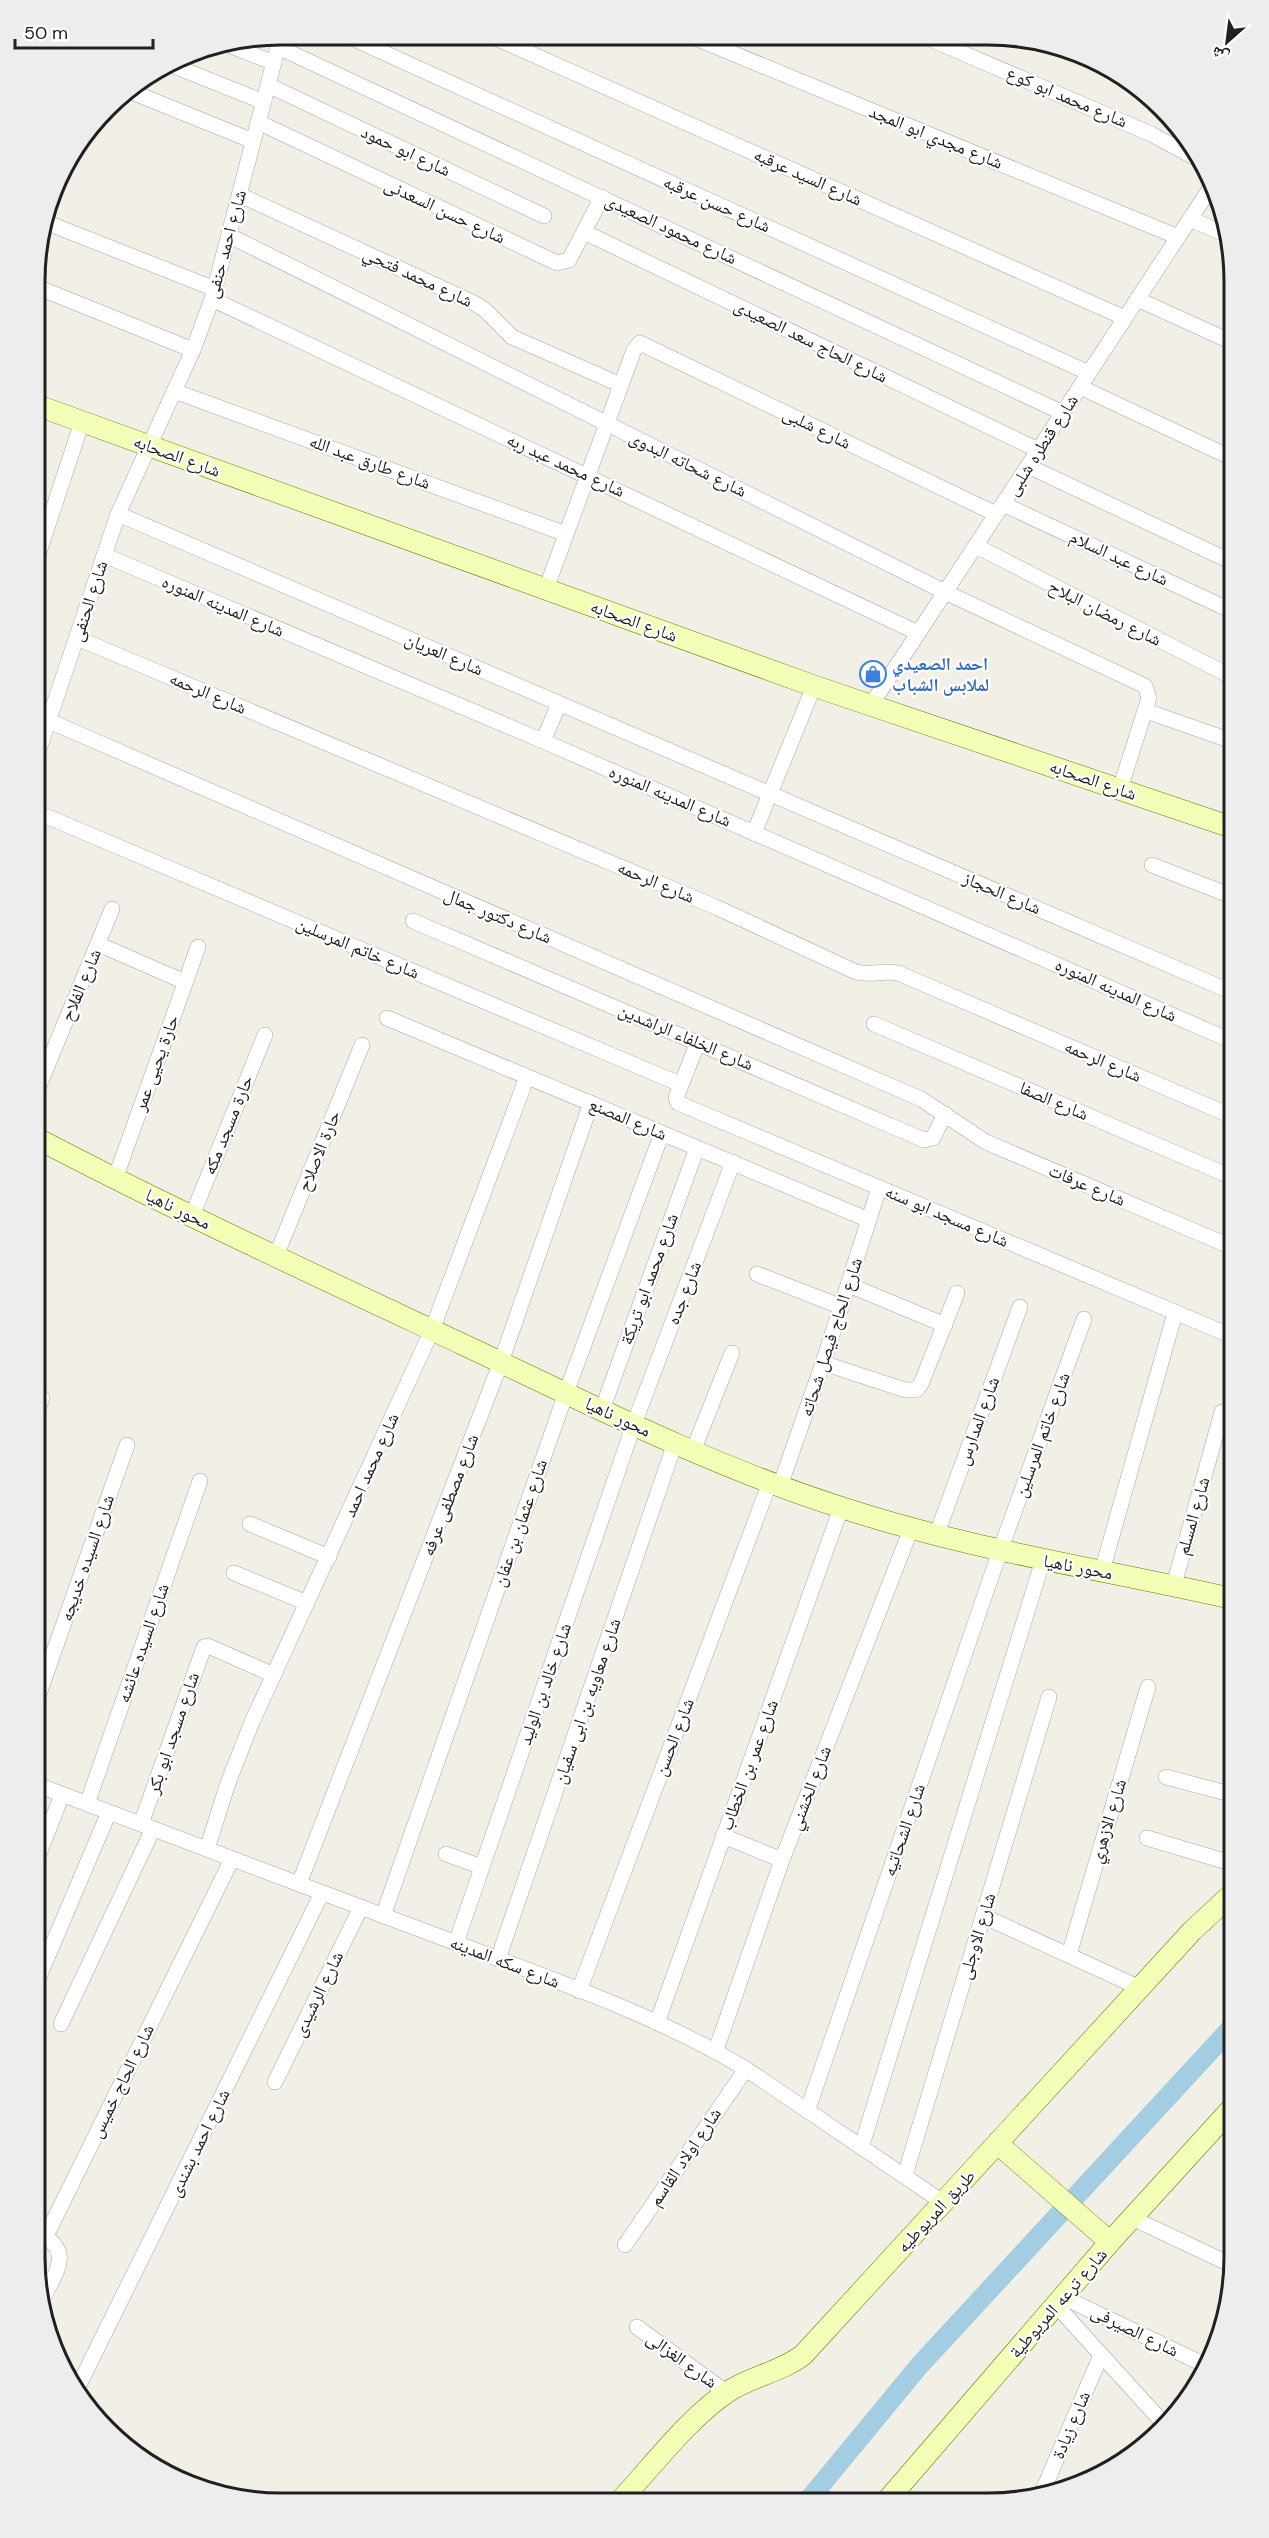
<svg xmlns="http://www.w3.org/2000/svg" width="1269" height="2538" font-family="'DM Sans','Noto Naskh Arabic',sans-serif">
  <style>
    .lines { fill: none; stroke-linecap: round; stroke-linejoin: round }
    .canal { stroke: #a3cde3; stroke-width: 20 }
    .street-casing { stroke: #a7a7a7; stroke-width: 16 }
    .secondary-casing { stroke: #627f00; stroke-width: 22 }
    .street { stroke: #fff; stroke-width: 15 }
    .secondary { stroke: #f3ffb7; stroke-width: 21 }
    .labels { text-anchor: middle; stroke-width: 4.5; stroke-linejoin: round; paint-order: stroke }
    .street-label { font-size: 18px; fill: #202020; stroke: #fff }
    .shop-label { font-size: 18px; font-weight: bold; fill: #366cbe; stroke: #fff; text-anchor: start }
    .rim { fill: none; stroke: #202020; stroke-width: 3 }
  </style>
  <rect width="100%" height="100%" fill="#f2efe6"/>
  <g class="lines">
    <!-- canal -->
    <path class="canal" d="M806,2503L919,2366L1234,2025"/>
    <defs>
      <g id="street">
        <path d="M345,35L1089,373"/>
        <path d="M491,36L1125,318"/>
        <path d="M693,37L1178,237"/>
        <path d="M930,39L1151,134L1201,161"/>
        <path d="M229,45L274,63"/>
        <path d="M278,47L1063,413"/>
        <path d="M169,64L264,102"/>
        <path d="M268,85L544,216"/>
        <path d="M127,90L253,141"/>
        <path d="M258,122L557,263L569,260L602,197"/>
        <path d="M240,195L474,303L485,310L512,337L621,385"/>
        <path d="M1190,219L1227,235"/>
        <path d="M45,222L215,289"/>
        <path d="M584,232L1038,450"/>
        <path d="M230,236L945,592L1145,686L1149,698L1120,789"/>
        <path d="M37,287L193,350"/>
        <path d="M212,299L918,633"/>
        <path d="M1137,299L1234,343"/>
        <path d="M1080,387L1234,459"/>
        <path d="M174,391L566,534"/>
        <path d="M1028,466L1234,563"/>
        <path d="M1003,504L1234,612"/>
        <path d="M118,514L1234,993"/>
        <path d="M976,546L1234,678"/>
        <path d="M104,555L543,741L1234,1042"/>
        <path d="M36,561L82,422"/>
        <path d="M546,589L634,350L640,343L996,514"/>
        <path d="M77,638L718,908L856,972C871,976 883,970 898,973L1234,1117"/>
        <path d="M871,705L1213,184"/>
        <path d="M1146,711L1229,740"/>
        <path d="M49,721L921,1099L986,1142L1234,1248"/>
        <path d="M543,741L559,704"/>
        <path d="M36,758L118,514L193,350L212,299L281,35"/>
        <path d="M36,812L680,1084"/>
        <path d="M754,833L814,686"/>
        <path d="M1152,865L1234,897"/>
        <path d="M413,921L924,1140L933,1138L945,1114"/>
        <path d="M98,944L185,982"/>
        <path d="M387,1018L869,1220"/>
        <path d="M874,1024L1234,1178"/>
        <path d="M698,1042L676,1098L678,1103L1234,1337"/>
        <path d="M36,1093L112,909"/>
        <path d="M115,1179L198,947"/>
        <path d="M192,1216L265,1035"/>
        <path d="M276,1256L362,1045"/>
        <path d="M757,1274L842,1307"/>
        <path d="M849,1285L945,1325"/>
        <path d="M823,1363L905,1390H916L921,1384L957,1293"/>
        <path d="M602,1410L697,1148"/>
        <path d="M35,1416L42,1398"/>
        <path d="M693,1451L732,1353"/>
        <path d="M780,1486L823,1363L879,1188"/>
        <path d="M250,1524L329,1557"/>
        <path d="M936,1536L1020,1307"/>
        <path d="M1102,1571L1175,1313"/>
        <path d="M234,1573L307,1603"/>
        <path d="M1174,1585L1222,1412"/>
        <path d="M35,1705L127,1445"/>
        <path d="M1166,1777L1234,1795"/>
        <path d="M35,1784C174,1837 312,1889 451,1941C550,1979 655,2014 746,2069L944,2203"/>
        <path d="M87,1804L200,1481"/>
        <path d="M141,1824L204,1647L208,1646L274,1675"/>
        <path d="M723,1836L782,1860"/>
        <path d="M1147,1838L1234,1864"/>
        <path d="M207,1849L228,1783L252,1722L432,1330L527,1077"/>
        <path d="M446,1854L482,1867"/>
        <path d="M35,1864L62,1795"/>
        <path d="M299,1884L501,1362L591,1103"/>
        <path d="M383,1916L566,1393L662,1133"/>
        <path d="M983,1916L1140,1988"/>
        <path d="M456,1943L634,1424L733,1162"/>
        <path d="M1069,1955L1148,1687"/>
        <path d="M498,1959L675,1443"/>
        <path d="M35,1986L109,1812"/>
        <path d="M579,1991L770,1482"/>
        <path d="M657,2023L841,1508"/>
        <path d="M61,2024L153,1829"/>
        <path d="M716,2050L782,1860L911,1529"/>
        <path d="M275,2082L361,1907"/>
        <path d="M808,2109L1000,1551L1084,1319"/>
        <path d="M862,2145L1043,1560"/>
        <path d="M905,2175L1049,1697"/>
        <path d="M1132,2218L1234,2266"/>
        <path d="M35,2231C75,2249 57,2271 42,2300"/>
        <path d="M46,2236L232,1859"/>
        <path d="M625,2245L746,2069"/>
        <path d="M1063,2297L1207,2366"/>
        <path d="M1056,2305L1165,2425"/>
        <path d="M637,2327L727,2393"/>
        <path d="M75,2393L322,1893"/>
        <path d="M1041,2495L1101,2355"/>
      </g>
      <g id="secondary">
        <path d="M36,405L814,686L1234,828"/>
        <path d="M36,1138C176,1211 319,1277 462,1344C587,1403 711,1466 843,1508C971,1550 1103,1569 1234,1599"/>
        <path d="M998,2144L1110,2242"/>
        <path d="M619,2502C652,2467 688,2418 729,2391C752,2376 781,2372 803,2355L1192,1931L1234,1892"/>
        <path d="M885,2503L1110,2242L1234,2106"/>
      </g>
    </defs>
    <!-- street casing -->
    <use href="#street" class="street-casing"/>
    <!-- secondary casing -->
    <use href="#secondary" class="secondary-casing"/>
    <!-- street -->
    <use href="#street" class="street"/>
    <!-- secondary -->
    <use href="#secondary" class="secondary"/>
  </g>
  <!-- icons -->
  <defs>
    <symbol id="shop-ring" viewBox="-11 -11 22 22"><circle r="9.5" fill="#fff" stroke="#3f7fe0" stroke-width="1.5"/><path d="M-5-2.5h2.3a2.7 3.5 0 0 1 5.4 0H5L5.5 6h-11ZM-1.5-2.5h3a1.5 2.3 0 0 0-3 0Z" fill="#3f7fe0"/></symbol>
  </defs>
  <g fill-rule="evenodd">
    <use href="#shop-ring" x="858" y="659" width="30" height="30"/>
  </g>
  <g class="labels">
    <!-- street labels -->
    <g class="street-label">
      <text transform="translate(1067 97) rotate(23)" y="6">شارع محمد ابو كوع</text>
      <text transform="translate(936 137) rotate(22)" y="6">شارع مجدي ابو المجد</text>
      <text transform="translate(406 151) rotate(25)" y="6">شارع ابو حمود</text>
      <text transform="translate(808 177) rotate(24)" y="6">شارع السيد عرقبه</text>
      <text transform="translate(717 204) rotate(24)" y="6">شارع حسن عرقبه</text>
      <text transform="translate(445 211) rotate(25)" y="6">شارع حسن السعدنى</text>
      <text transform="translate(671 229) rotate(25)" y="6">شارع محمود الصعيدى</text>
      <text transform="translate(226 244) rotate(-75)" y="6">شارع احمد حنفى</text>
      <text transform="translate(418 277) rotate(25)" y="6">شارع محمد فتحي</text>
      <text transform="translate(811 341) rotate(26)" y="6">شارع الحاج سعد الصعيدى</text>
      <text transform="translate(817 428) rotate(26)" y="6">شارع شلبى</text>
      <text transform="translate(1042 445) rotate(-57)" y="6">شارع قنطره شلبى</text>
      <text transform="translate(177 456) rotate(20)" y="6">شارع الصحابه</text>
      <text transform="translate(370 462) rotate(20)" y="6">شارع طارق عبد الله</text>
      <text transform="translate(688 464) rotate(26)" y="6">شارع شحاته البدوى</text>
      <text transform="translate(566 465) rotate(25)" y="6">شارع محمد عبد ربه</text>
      <text transform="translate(1119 558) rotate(25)" y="6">شارع عبد السلام</text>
      <text transform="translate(89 601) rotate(-72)" y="6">شارع الحنفى</text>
      <text transform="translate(223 606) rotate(23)" y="6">شارع المدينه المنوره</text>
      <text transform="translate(1105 613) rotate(27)" y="6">شارع رمضان البلاح</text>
      <text transform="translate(634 621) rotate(20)" y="6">شارع الصحابه</text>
      <text transform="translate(444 654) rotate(23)" y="6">شارع العريان</text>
      <text transform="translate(208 693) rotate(23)" y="6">شارع الرحمه</text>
      <text transform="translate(1093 780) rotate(19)" y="6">شارع الصحابه</text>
      <text transform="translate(670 796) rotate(23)" y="6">شارع المدينه المنوره</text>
      <text transform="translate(656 882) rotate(23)" y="6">شارع الرحمه</text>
      <text transform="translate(1002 893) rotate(23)" y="6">شارع الحجاز</text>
      <text transform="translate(498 916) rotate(23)" y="6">شارع دكتور جمال</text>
      <text transform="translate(358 948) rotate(23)" y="6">شارع خاتم المرسلين</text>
      <text transform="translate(81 985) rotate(-67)" y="6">شارع الفلاح</text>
      <text transform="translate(1116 990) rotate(24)" y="6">شارع المدينه المنوره</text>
      <text transform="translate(686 1037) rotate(23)" y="6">شارع الخلفاء الراشدين</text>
      <text transform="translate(1103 1061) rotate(23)" y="6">شارع الرحمه</text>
      <text transform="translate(156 1063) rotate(-70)" y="6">حارة يحيى عمر</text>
      <text transform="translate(1054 1101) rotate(23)" y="6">شارع الصفا</text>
      <text transform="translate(628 1119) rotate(23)" y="6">شارع المصنع</text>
      <text transform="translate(228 1125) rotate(-68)" y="6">حارة مسجد مكه</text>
      <text transform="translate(319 1151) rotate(-68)" y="6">حارة الاصلاح</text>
      <text transform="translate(1087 1185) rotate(23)" y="6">شارع عرفات</text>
      <text transform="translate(178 1209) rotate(26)" y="6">محور ناهيا</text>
      <text transform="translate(947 1216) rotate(23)" y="6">شارع مسجد ابو سنه</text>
      <text transform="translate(649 1279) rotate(-70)" y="6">شارع محمد ابو تريكة</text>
      <text transform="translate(684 1293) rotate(-69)" y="6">شارع جده</text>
      <text transform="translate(831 1337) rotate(-72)" y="6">شارع الحاج فيصل شحاته</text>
      <text transform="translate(618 1417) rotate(25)" y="6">محور ناهيا</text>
      <text transform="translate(978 1421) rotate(-70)" y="6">شارع المدارس</text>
      <text transform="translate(1042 1435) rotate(-70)" y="6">شارع خاتم المرسلين</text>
      <text transform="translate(371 1465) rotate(-66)" y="6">شارع محمد احمد</text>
      <text transform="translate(450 1495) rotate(-69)" y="6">شارع مصطفى عرفه</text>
      <text transform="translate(1193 1516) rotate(-74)" y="6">شارع المسلم</text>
      <text transform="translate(520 1523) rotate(-71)" y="6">شارع عثمان بن عفان</text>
      <text transform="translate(87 1558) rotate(-71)" y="6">شارع السيده خديجه</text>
      <text transform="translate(1078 1567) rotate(11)" y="6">محور ناهيا</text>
      <text transform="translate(143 1643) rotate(-71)" y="6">شارع السيده عائشه</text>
      <text transform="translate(545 1684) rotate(-71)" y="6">شارع خالد بن الوليد</text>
      <text transform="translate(587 1701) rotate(-71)" y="6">شارع معاويه بن ابى سفيان</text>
      <text transform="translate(173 1733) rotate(-71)" y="6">شارع مسجد ابو بكر</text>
      <text transform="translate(674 1737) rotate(-69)" y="6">شارع الحسن</text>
      <text transform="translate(749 1765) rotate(-70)" y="6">شارع عمر بن الخطاب</text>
      <text transform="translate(810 1788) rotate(-69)" y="6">شارع الخشني</text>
      <text transform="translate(1108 1821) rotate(-73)" y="6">شارع الازهري</text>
      <text transform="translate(904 1830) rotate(-71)" y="6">شارع الشحاتيه</text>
      <text transform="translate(977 1936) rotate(-73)" y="6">شارع الاوجلى</text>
      <text transform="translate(505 1962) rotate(21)" y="6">شارع سكه المدينه</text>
      <text transform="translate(318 1994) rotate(-64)" y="6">شارع الرشيدى</text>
      <text transform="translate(122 2081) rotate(-64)" y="6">شارع الحاج خميس</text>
      <text transform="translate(199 2143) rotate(-64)" y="6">شارع احمد بشندى</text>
      <text transform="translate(685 2157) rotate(-56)" y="6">شارع اولاد القاسم</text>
      <text transform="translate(936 2211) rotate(-47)" y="6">طريق المريوطيه</text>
      <text transform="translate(1058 2303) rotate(-49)" y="6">شارع ترعه المريوطية</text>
      <text transform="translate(1135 2331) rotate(26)" y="6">شارع الصيرفى</text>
      <text transform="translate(682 2360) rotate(36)" y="6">شارع الغزالى</text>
      <text transform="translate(1071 2425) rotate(-67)" y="6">شارع زيادة</text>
    </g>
    <!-- shop labels -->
    <g class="shop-label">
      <text x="892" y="670">احمد الصعيدي<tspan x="892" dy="21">لملابس الشباب</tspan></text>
    </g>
  </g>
  <!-- crop -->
  <path d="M0 0H1269V2538H0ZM281 45H988A236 236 0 0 1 1224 281V2257A236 236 0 0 1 988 2493H281A236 236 0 0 1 45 2257V281A236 236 0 0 1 281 45Z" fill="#ededed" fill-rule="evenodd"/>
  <path class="rim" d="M281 45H988A236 236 0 0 1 1224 281V2257A236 236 0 0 1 988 2493H281A236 236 0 0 1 45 2257V281A236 236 0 0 1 281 45Z"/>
  <!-- north arrow -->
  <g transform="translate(1227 42) rotate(208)" stroke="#ffffff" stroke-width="4.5" paint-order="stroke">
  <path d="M0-4.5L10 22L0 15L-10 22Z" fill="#202020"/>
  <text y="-9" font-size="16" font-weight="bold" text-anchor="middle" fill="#202020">ش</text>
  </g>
  <!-- scale -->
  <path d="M15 39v9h138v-9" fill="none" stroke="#202020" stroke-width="3"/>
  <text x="24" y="39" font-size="18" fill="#202020" stroke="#ffffff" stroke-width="4.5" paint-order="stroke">50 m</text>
</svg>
